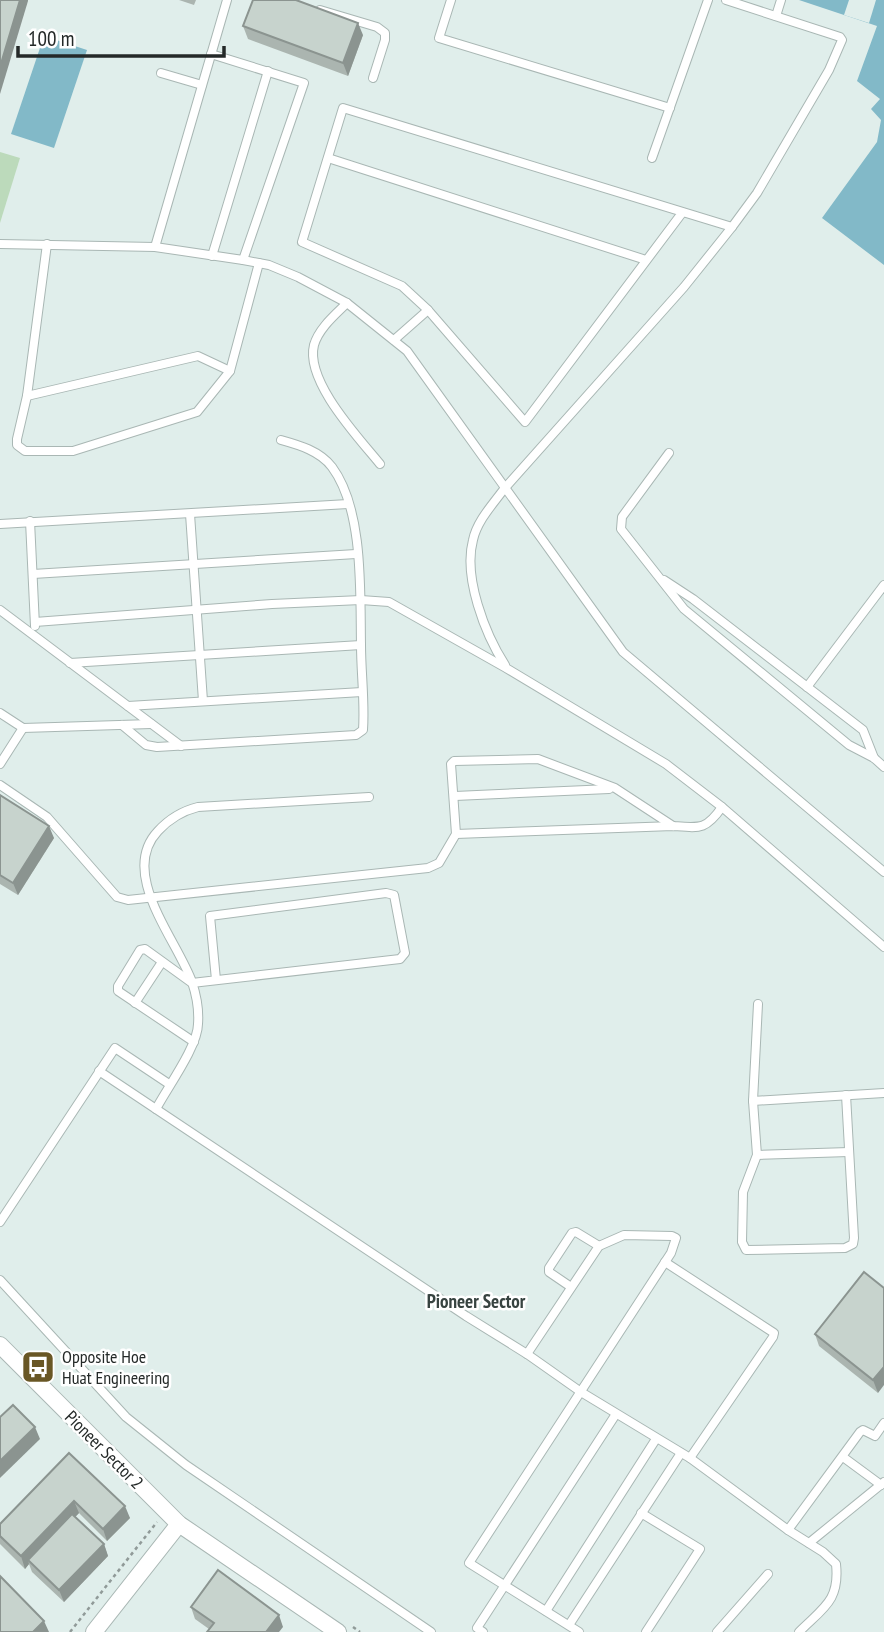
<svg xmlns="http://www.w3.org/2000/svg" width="884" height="1632" font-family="'PT Sans Narrow',sans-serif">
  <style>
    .green { fill: #bcdabb }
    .water { fill: #82b9c8 }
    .pier { fill: #e0eeeb }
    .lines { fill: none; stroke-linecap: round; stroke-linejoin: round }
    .service-casing { stroke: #a9b7b4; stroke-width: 10 }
    .minor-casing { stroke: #a9b7b4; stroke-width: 18 }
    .path { stroke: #909a98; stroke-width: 2.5; stroke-dasharray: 3.5 3.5; stroke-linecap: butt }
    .service { stroke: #fff; stroke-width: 8 }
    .minor { stroke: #fff; stroke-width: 16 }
    .wall { fill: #abb5b0 }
    .shaded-wall { fill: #8b9490 }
    .building { fill: #c7d3cd; stroke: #8b9490; stroke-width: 2 }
    .labels { text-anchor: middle; stroke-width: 5; stroke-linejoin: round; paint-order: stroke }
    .poi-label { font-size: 18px; fill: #242928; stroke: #fff; text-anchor: start }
    .street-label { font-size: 18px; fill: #242928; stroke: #fff }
    .neighbourhood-label { font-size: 19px; font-weight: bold; fill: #374340; stroke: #fff }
  </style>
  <rect width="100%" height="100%" fill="#e0eeeb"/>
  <!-- green -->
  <path class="green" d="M0,152L20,158L0,223Z"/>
  <!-- water -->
  <g class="water">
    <path d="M799,0H884V265L822,218L877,142L881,120L871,109L880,99L857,81L877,26Z"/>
    <path d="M44,36L87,50L54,148L11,134Z"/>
  </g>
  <!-- pier -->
  <path class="pier" d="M849,0H876L869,23L844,15Z"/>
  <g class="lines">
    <defs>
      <g id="service">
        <path d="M451,0L439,38L670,108"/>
        <path d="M320,10L377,27L385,33V40L373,78"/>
        <path d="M776,16L781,0"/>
        <path d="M211,54L304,83L243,260"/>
        <path d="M161,73L202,85"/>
        <path d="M328,158L646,260"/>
        <path d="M652,158L708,0"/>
        <path d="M682,213L525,422L428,310L402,286L302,242L343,108L732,227"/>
        <path d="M0,244L155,247L243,260L269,265L298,277L347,303L407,351L623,652L884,872"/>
        <path d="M47,244L27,396L17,439V445L25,451H73L197,412L230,371L259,263"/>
        <path d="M155,247L227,0"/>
        <path d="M212,256L268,71"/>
        <path d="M347,303C335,315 319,328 314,345C305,381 358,437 380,464"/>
        <path d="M394,340L428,310"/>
        <path d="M27,396L198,356L230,371"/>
        <path d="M669,453L622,517L621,529L684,609L849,745L874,758L884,767"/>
        <path d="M190,514L203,701"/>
        <path d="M30,521L35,626"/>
        <path d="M0,524L348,504"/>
        <path d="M33,574L356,554"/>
        <path d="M664,580L693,599L863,730L874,758"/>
        <path d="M0,610L181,746"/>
        <path d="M35,622L272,604L361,600L389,602L506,668L666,764L722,807L884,947"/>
        <path d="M70,663L361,645"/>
        <path d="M505,665C485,634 463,577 473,540C477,521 493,504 504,489L684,287L732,227L757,193L829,70L842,40L840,37L726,0"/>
        <path d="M807,687L884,585"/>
        <path d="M128,706L362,692"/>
        <path d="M0,713L23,728L151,724"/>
        <path d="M122,725L146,745L157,747L356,735L363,730C365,702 361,673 361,645C360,593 364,510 332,467C320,451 299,445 281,440"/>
        <path d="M0,764L23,728"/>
        <path d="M0,785L47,817L117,897L128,900L428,868L439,863L456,834L451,764L454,761L538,759L615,788L673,826"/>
        <path d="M455,796L609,789"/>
        <path d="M456,834L673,826C700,828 706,830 722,807"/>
        <path d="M135,1003L162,962"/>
        <path d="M758,1004L753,1101L757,1155L743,1192L742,1242L746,1250L845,1248L853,1244L854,1238L846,1095"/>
        <path d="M194,1042L118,991V986L140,950L145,949L192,983L400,959L405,953L394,895L386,893L210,916L216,980"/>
        <path d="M99,1071L466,1316L527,1354L581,1392L690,1458L788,1530L823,1552L836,1564C840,1601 823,1608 799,1632"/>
        <path d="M753,1101L884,1093"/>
        <path d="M156,1109C167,1088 198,1046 198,1024C199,1011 196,994 192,982C177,940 118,873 158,831C169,819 182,811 198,807L369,797"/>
        <path d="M757,1155L849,1152"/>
        <path d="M0,1222L115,1048L169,1084"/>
        <path d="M665,1262L774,1333L773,1337L690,1458"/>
        <path d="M0,1280L126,1417L186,1465L431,1632"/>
        <path d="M571,1287L549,1272V1268L572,1233L576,1232L599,1246"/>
        <path d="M527,1354L599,1246L624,1235L672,1236L676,1238L671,1253L469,1563L579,1632"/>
        <path d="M843,1457L881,1485"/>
        <path d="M641,1513L700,1549L646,1632"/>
        <path d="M788,1530L860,1432L863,1430L875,1436L884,1423"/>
        <path d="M809,1543L884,1482"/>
        <path d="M546,1611L656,1439"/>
        <path d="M569,1625L681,1453"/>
        <path d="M483,1632L477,1628L616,1414"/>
        <path d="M717,1632L768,1574"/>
      </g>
      <g id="minor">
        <path d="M0,1345L179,1524L338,1632"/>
        <path d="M94,1632L179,1524"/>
      </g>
    </defs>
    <!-- service casing -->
    <use href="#service" class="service-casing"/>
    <!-- minor casing -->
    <use href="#minor" class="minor-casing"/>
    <!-- path -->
    <g class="path">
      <path d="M353,1627L360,1632"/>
      <path d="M70,1632L157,1522"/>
    </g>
    <!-- service -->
    <use href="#service" class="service"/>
    <!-- minor -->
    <use href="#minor" class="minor"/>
  </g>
  <!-- wall -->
  <g class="wall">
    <path d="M179,0H196L194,5Z"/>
    <path d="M243,26L363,35L348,76L248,39Z"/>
    <path d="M0,795L54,838L18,895L0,884Z"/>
    <path d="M864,1272L878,1393L819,1346L815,1334Z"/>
    <path d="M69,1453L130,1518L107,1541L79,1513L75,1517L104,1544L108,1556L64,1602L32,1572L29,1564L25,1569L0,1544V1524Z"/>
    <path d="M191,1607L283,1627L209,1629L195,1619Z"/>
  </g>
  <!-- shaded-wall -->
  <g class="shaded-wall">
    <path d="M20,0H28V1L0,94V67Z"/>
    <path d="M358,23L363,35L348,76L343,63Z"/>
    <path d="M49,826L54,838L18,895L13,883Z"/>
    <path d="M884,1367V1385L878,1393L873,1380Z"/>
    <path d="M35,1427L40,1439L0,1478V1461Z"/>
    <path d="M74,1501L79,1513L31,1563L28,1560L29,1564L25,1569L21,1556Z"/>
    <path d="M125,1506L130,1518L107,1541L103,1529Z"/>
    <path d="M104,1544L108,1556L64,1602L59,1590Z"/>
    <path d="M279,1615L283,1627L279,1632H266Z"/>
    <path d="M44,1621L49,1632H33Z"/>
  </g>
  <!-- building -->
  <g class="building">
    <path d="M0,0H20L0,67Z"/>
    <path d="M253,0H296L358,23L343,63L243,26Z"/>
    <path d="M0,795L49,826L13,883L0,875Z"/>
    <path d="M864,1272L884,1288V1367L873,1380L815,1334Z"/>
    <path d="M13,1405L35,1427L0,1461V1417Z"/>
    <path d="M69,1453L125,1506L103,1529L74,1501L21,1556L0,1536V1524Z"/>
    <path d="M72,1514L104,1544L59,1590L28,1560Z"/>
    <path d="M218,1570L279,1615L266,1632H207L214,1623L191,1607Z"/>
    <path d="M0,1576L44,1621L33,1632H0Z"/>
  </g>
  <!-- icons -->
  <defs>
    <symbol id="bus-square" viewBox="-11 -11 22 22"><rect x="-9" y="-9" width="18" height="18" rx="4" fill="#695725" stroke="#fff"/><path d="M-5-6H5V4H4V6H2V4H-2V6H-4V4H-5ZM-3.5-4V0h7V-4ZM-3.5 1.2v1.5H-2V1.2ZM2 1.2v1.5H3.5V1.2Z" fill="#fff"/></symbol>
  </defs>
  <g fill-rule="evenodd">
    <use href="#bus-square" x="19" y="1348" width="38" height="38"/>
  </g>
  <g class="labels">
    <!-- poi labels -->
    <g class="poi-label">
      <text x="62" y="1363">Opposite Hoe<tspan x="62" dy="21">Huat Engineering</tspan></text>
    </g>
    <!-- street labels -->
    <g class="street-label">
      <text transform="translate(104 1450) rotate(45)" y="6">Pioneer Sector 2</text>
    </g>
    <!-- neighbourhood labels -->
    <g class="neighbourhood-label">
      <text x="476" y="1308">Pioneer Sector</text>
    </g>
  </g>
  <!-- scale -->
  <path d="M18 46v10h206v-10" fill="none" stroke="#242928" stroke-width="3.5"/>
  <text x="28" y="46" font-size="21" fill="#242928" stroke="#ffffff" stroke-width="5" paint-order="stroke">100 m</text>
</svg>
